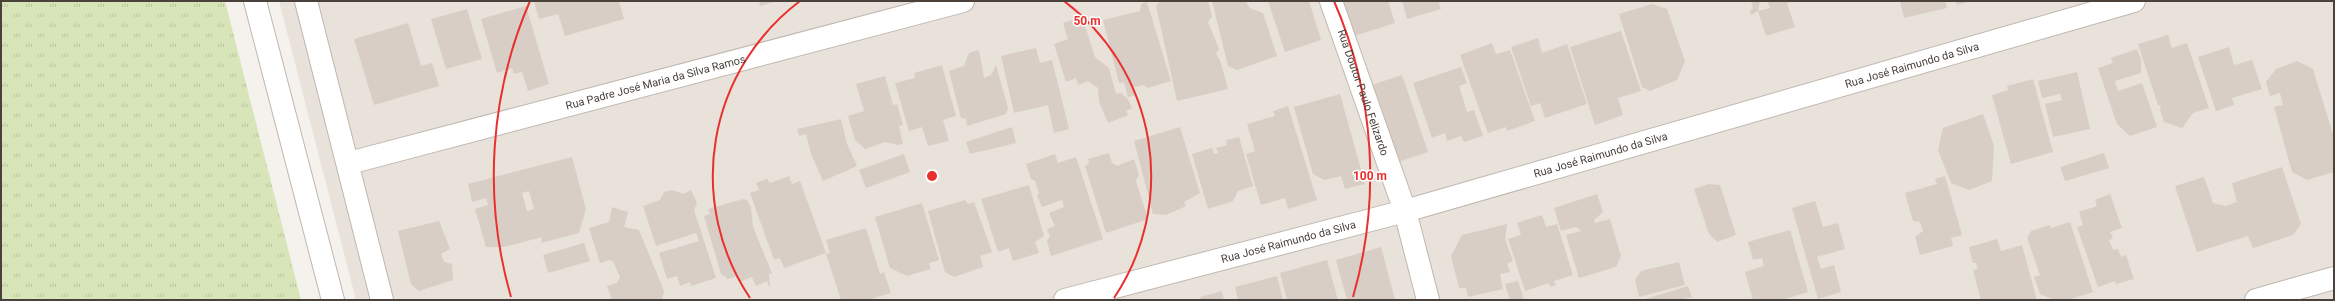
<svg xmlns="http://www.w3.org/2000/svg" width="2335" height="301" font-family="Roboto,sans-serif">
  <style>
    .residential { fill: #e8e2da }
    .grass { fill: url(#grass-tufts) }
    .building { fill: #d9cec5; fill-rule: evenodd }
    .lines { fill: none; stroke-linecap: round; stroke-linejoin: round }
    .minor-casing { stroke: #c0b7af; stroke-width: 24 }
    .tertiary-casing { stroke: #c0b7af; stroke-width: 24 }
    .minor { stroke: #fff; stroke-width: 22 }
    .tertiary { stroke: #fff; stroke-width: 22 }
    .ring { fill: none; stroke: #e9302e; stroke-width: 2 }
    .labels { text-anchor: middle; stroke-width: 3; stroke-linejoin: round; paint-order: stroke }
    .street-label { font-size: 11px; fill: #49413a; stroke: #fff }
    .centre { fill: #e9302e; stroke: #fff; stroke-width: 2 }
    .ring-label { font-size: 12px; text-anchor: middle; font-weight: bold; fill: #e9302e; stroke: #fff; stroke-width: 3; stroke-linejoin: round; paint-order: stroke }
  </style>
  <defs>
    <pattern id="grass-tufts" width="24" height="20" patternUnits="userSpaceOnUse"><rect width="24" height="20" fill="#d7e5b8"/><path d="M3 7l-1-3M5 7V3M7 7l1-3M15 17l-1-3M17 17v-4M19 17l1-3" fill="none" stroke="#bac69f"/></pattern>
  </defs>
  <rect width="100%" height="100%" fill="#f5f1ec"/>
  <!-- residential -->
  <path class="residential" d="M279,1H2334V300H356Z"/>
  <!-- grass -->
  <path class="grass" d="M1,1H225L301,300H1Z"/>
  <!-- building -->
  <g class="building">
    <path d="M534,1H619L624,19L565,36L558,14L539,19Z"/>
    <path d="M759,1H777L760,6Z"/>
    <path d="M1160,1H1208L1212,16L1208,22L1219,49L1216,53L1221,63L1228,89L1177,101L1156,6Z"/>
    <path d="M1212,1H1245L1250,8L1263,13L1277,56L1237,70L1228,66Z"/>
    <path d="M1268,1H1309L1321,40L1285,52Z"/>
    <path d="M1340,1H1388L1395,23L1351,37Z"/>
    <path d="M1402,1H1438L1441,9L1407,19Z"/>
    <path d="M1751,1H1760L1758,11L1751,15L1750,10L1753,9Z"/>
    <path d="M1767,1H1793L1787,3L1795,27L1766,36L1758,11L1770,8Z"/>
    <path d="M1900,1H1945L1947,8L1904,18Z"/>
    <path d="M1956,1H1970L1957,5Z"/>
    <path d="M1147,2L1171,81L1148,88L1144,85L1134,87L1136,95L1128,97L1124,82L1119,83L1103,20L1140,11L1141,4Z"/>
    <path d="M1652,4L1667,9L1685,61L1677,80L1650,91L1642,87L1619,14Z"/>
    <path d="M526,6L549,84L528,91L522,72L514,74L512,68L497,73L481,19Z"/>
    <path d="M467,9L482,59L446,69L431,19Z"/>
    <path d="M1082,17L1095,57L1109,68L1116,94L1121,93L1128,99L1132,108L1126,111L1128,115L1108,123L1099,102L1098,88L1088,81L1078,85L1076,78L1066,82L1054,44L1068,39L1063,23Z"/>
    <path d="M408,23L421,66L432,63L439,86L374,105L354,39Z"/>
    <path d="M1621,31L1641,91L1618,98L1623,115L1595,125L1570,47Z"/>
    <path d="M2168,35L2172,48L2187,43L2209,108L2193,113L2182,128L2164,122L2160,110L2161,106L2158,105L2138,44Z"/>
    <path d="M1538,38L1542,53L1567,44L1587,104L1545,118L1540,103L1531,106L1511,47Z"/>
    <path d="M1492,43L1496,54L1510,50L1535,121L1507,131L1506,127L1488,133L1460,55Z"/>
    <path d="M2229,47L2234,65L2252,60L2262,89L2232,98L2234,105L2216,111L2198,57Z"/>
    <path d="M1036,48L1040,63L1052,60L1069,129L1054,133L1048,105L1014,113L1001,56Z"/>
    <path d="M2137,49L2141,60V73L2115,81L2118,91L2142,83L2157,127L2130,136L2117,124L2098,68L2113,63L2111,58Z"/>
    <path d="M979,50L984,78L991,75L996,65L1008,108L1006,114L967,126L966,119L961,118L949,71L964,66L969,53Z"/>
    <path d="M2297,61L2313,69L2334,138V172L2307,180L2292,172L2274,107L2283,105L2280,93L2270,96L2266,82L2276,69Z"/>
    <path d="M942,65L956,116L943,120L949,141L928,146L922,127L909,131L895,83L915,78L914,73Z"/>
    <path d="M1461,67L1467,83L1459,86L1467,112L1474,110L1483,136L1464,142L1461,136L1447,141L1445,133L1432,138L1413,83Z"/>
    <path d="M2077,72L2090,129L2053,137L2045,104L2062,100L2060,94L2042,98L2038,81Z"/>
    <path d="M1402,75L1428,152L1392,164L1366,87Z"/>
    <path d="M885,76L893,105L897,104L903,125L899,126L903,144L898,145L885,142L865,149L855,140L848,116L864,111L856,84Z"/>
    <path d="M2033,79L2053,152L2011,164L1992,95L2008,90L2007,86Z"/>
    <path d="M1340,94L1365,184L1345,189L1341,176L1324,180L1313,174L1294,107Z"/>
    <path d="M1288,106L1317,200L1288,209L1285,198L1261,205L1246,154L1255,151L1247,124L1275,116L1273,111Z"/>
    <path d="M1983,114L1994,146L1992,181L1969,190L1951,183L1938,150L1943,128Z"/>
    <path d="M841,119L847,144L857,166L823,181L811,154L806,134L799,136L797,129Z"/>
    <path d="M1012,127L1016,143L970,154L966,142Z"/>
    <path d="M1180,127L1200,193L1184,202L1186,206L1166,215L1153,214L1134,141Z"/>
    <path d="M1239,137L1253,186L1238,191L1233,201L1208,209L1192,154L1212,148L1214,154L1218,153L1216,148L1227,145L1226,140Z"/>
    <path d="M1109,153L1112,163L1117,166L1134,159L1139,174L1136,181L1148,219L1106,233L1085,166L1089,164L1088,159Z"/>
    <path d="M2104,153L2109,168L2065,181L2060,167Z"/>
    <path d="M904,154L910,172L866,188L859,170Z"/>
    <path d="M1055,154L1058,163L1076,157L1103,239L1051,256L1047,241L1050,236L1047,229L1055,226L1049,213L1064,207L1062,200L1042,207L1037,196L1039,193L1035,181L1031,179L1026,164Z"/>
    <path d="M572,157L586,209L579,233L541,243L542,237L504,247H486L475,209L488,205L486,198L472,202L468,184ZM529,191L534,209L527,211L522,193Z"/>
    <path d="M2282,167L2301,224L2293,235L2253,248L2248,236L2197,252L2175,186L2204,177L2213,203L2226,206L2237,202L2232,183Z"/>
    <path d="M789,176L792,184L800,181L826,253L784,268L780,258L774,260L750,193L759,190L756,183L767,179L770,183Z"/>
    <path d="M1945,176L1962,235L1951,238L1953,246L1920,255L1915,237L1923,231L1920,222L1913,221L1905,193L1937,184L1935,179Z"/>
    <path d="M1709,184L1720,185L1736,235L1717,242L1709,234L1694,189Z"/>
    <path d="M1029,185L1044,236L1035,242L1039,253L1013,261L1009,248L998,252L981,199Z"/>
    <path d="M672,190L684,194L691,190L697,203L694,210L716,278L691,286L690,282L680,286L677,276L667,279L659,253L699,241L696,233L656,246L643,206L660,200L664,192Z"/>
    <path d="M1597,194L1603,212L1594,220L1595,223L1610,219L1621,256L1616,267L1579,278L1566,235L1581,231L1576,227L1561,231L1554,208Z"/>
    <path d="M2110,194L2122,228L2110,232L2113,238L2109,240L2113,250L2118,249L2121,257L2126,255L2134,279L2116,284L2115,281L2098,287L2077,227L2083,225L2079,212L2097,206L2095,200Z"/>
    <path d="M743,199L747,200L751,207L753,227L772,273L769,274L770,286L769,287L767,281L756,286L752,277L739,282L737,276L728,279L721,274L704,216L710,214L708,209Z"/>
    <path d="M965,200L968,204L974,202L992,252L980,256L983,267L954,277L945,272L928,211Z"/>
    <path d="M1815,201L1823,227L1838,223L1845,249L1817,257L1821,269L1834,265L1841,292L1818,299L1792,208Z"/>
    <path d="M922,203L939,260L929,263L931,269L907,276L890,268L875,217Z"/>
    <path d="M612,207L628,212L624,227L639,230L664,291L662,300H612L607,286L617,283L620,277L613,261L609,260L600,263L589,228L609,222Z"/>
    <path d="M1542,215L1546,227L1557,224L1573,275L1554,281L1556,285L1550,287L1549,283L1525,291L1508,239L1521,235L1517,223Z"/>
    <path d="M439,221L450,249L441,254L444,262L452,264L453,280L419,291L411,284L398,231Z"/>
    <path d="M2070,222L2093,292L2068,300H2055L2040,294L2034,277L2040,275L2027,238L2031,231L2050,225L2051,228Z"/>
    <path d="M1507,224L1505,239L1513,261L1507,264L1510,272L1500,274L1503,289L1468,297L1466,288H1459L1451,256L1462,235Z"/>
    <path d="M866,228L880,274L884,272L891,293L868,300H841L826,254L830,253L826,240Z"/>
    <path d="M1790,230L1808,292L1782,300H1753L1745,272L1764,266L1762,258L1753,260L1748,242Z"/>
    <path d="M1997,239L2001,251L2022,245L2037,300H1981L1973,270L1978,269L1976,263H1973L1969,247Z"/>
    <path d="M584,243L590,261L548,273L543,255Z"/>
    <path d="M1381,247L1395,300H1347L1336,260Z"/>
    <path d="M1327,260L1338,300H1287L1280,273Z"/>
    <path d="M1679,262L1685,285L1639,297L1635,280L1641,271Z"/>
    <path d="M1277,276L1283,300H1238L1235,287Z"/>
    <path d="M1518,281L1524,300H1510L1505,284Z"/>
    <path d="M1688,286L1692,297L1680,300H1642Z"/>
    <path d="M1222,291L1224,300H1201L1200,297Z"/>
  </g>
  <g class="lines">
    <defs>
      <g id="minor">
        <path d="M306,1L382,300"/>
        <path id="s1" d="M1331,1L1405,211L1428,300"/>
        <path id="s2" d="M349,163L963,1"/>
        <path id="s3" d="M1065,300L1405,211L2134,1"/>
        <path d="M2256,300L2334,278"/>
      </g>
      <path id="tertiary" d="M255,1L333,300"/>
    </defs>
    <!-- minor casing -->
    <use href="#minor" class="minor-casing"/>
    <!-- tertiary casing -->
    <use href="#tertiary" class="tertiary-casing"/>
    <!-- minor -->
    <use href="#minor" class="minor"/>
    <!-- tertiary -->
    <use href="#tertiary" class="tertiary"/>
  </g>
  <!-- distance rings -->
  <g class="ring">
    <path d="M750 298A219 219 0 0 1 800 1M1064 1A219 219 0 0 1 1114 298"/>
    <path d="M511 297A438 438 0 0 1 530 1M1334 1A438 438 0 0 1 1353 297"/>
  </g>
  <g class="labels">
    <!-- street labels -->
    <g class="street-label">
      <text dy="4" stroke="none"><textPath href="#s3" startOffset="879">Rua José Raimundo da Silva</textPath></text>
      <text dy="4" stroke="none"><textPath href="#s2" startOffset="317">Rua Padre José Maria da Silva Ramos</textPath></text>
      <text dy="4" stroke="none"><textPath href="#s1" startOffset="97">Rua Doutor Paulo Felizardo</textPath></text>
      <text dy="4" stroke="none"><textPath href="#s3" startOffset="555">Rua José Raimundo da Silva</textPath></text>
      <text dy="4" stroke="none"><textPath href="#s3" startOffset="231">Rua José Raimundo da Silva</textPath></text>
    </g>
  </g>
  <circle cx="932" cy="176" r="6" class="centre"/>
  <g class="ring-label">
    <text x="1087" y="25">50 m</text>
    <text x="1370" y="180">100 m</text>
  </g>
  <!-- border -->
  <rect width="2335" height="301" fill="none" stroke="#49413a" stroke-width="4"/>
</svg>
